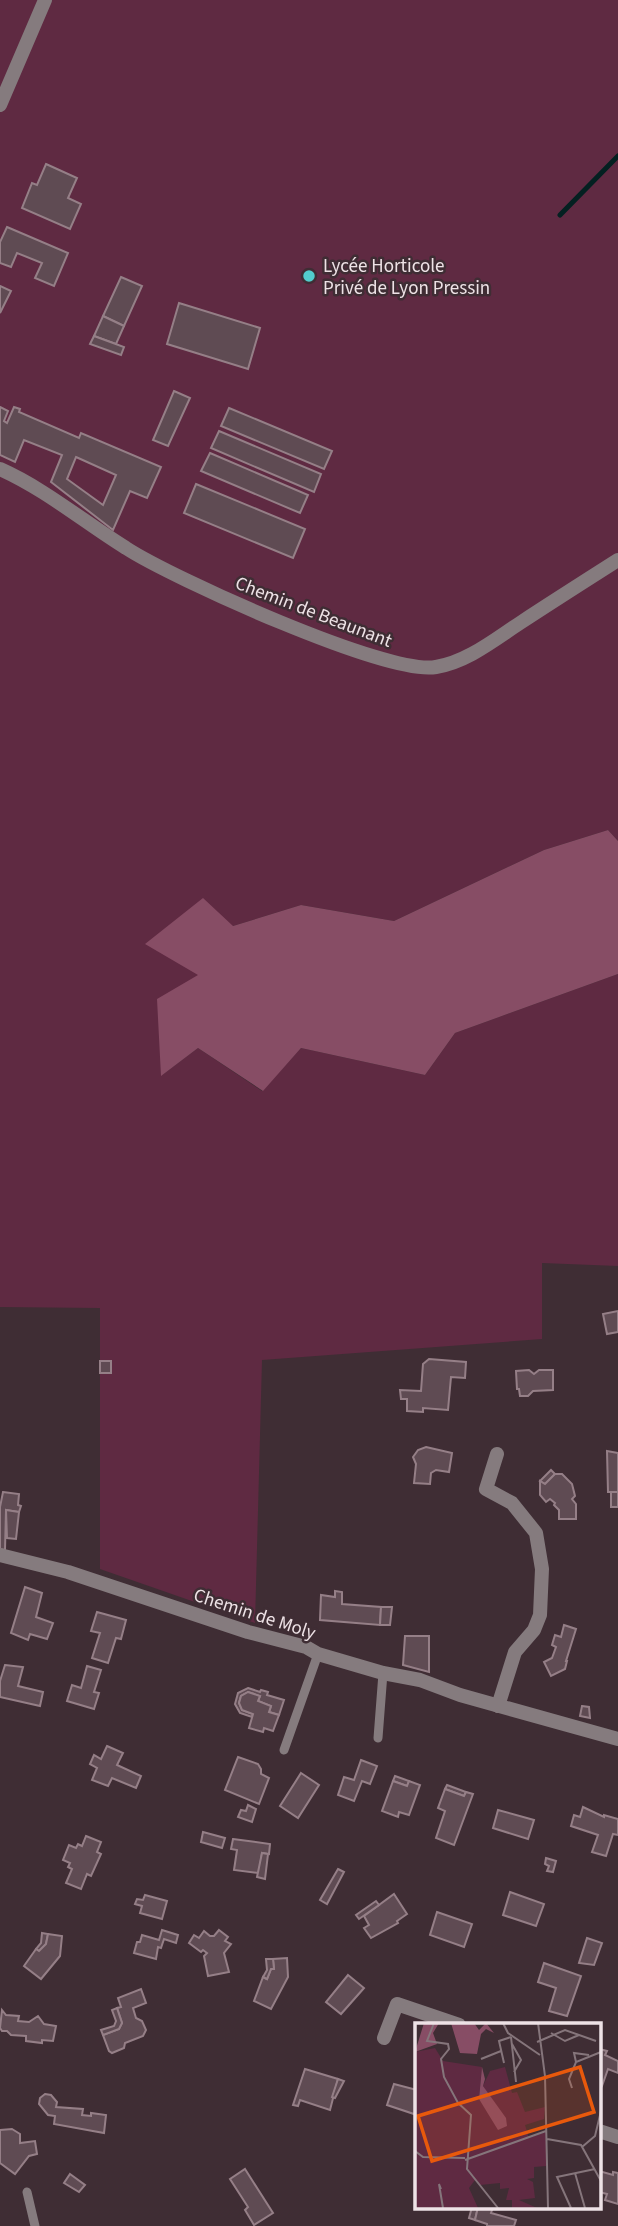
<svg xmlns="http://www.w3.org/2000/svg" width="618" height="2226" font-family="'Source Sans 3',sans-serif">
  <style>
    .green { fill: #5f2a42 }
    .forest { fill: #874d65 }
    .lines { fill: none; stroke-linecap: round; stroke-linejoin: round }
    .stream { stroke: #042021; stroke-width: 5 }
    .building { fill: #5f4b53; stroke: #957f87; stroke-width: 2; fill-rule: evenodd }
    .service { stroke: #857b7e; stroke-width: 9 }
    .minor { stroke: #857b7e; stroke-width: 14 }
    .tertiary { stroke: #857b7e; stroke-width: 14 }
    .poi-dot { fill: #52cdcd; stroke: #3f2d34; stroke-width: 2.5 }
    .labels { text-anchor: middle; stroke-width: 5; stroke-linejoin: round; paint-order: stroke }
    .poi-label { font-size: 19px; fill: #eee2e6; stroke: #3f2d34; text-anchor: start }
    .street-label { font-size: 19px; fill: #eee2e6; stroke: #3f2d34 }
    .inset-road { fill: none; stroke: #85757b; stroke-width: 2 }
    .view { fill: #e8590c; fill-opacity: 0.15; stroke: #e8590c; stroke-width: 3.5 }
    .inset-edge { fill: none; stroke: #eee2e6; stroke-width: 3.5 }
  </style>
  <rect width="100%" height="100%" fill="#3f2d34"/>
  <!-- green -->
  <path class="green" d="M0,0H618V841L608,830L544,850L394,921L301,905L233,926L199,975L162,1075L198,1048L262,1091L301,1048L425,1075L455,1033L618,974V1266L542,1263V1339L262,1360L255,1623L100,1569V1308L0,1307Z"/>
  <!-- forest -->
  <path class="forest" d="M608,830L618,841V974L455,1033L425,1075L301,1048L263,1091L198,1048L161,1076L157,999L198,975L145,944L203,898L233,926L301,905L394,921L544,850Z"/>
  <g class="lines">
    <!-- stream -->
    <path class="stream" d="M560,215L618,156"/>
  </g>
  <!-- building -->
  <g class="building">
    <path d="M46,164L77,178L68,198L81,204L70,229L22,208L32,183L37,185Z"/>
    <path d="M7,227L68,253L54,286L35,278L42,263L17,253L11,267L0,263V242Z"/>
    <path d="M121,277L142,286L124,326L103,316Z"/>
    <path d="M0,286L11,291L0,313Z"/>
    <path d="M179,303L260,328L248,369L167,344Z"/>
    <path d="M103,316L124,326L116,344L94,336Z"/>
    <path d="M94,336L124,347L121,355L90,344Z"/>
    <path d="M174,391L190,398L168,446L153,440Z"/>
    <path d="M0,407L8,411L4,421L7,423L14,407L20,409L19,412L79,438L81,433L161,467L147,498L130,491L113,530L51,482L62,455L24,440L15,462L0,455ZM76,457L116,475L103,505L67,479Z"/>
    <path d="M229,408L332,451L324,469L221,426Z"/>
    <path d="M219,431L321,474L314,492L211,448Z"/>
    <path d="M210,453L308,495L300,513L201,471Z"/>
    <path d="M196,484L305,529L293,558L184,513Z"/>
    <path d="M618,1311V1332L607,1334L603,1314Z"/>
    <path d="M429,1359L466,1362L465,1378L451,1377L448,1410L423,1408V1412L407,1411V1399H401L400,1390L421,1391L423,1364Z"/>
    <rect x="100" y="1361" width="11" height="12"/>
    <path d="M529,1370L534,1374L539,1370H553V1390L533,1391L528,1396H520L519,1389H517L516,1371Z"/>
    <path d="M426,1447L452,1453L449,1472L436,1470L431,1473L430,1484L414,1483L416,1464L413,1457L418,1450Z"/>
    <path d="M607,1451L618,1453V1492H608Z"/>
    <path d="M551,1470L555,1474L545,1484L540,1481Z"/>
    <path d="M555,1474H562L572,1484L575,1496L572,1499L576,1504V1519H559V1510L554,1505L555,1503L550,1499L546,1502L540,1495V1481L545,1484Z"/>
    <path d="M3,1492L19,1494L18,1505L21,1506L19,1512L6,1510L5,1550L0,1549V1507Z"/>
    <rect x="611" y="1492" width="7" height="15"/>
    <path d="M6,1510L19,1512L16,1539L7,1538Z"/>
    <path d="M25,1587L42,1593L36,1617L53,1623L47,1639L30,1634L28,1640L11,1633Z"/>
    <path d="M335,1591L342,1592V1604L381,1607L380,1625L320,1620L321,1595L335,1597Z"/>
    <path d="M381,1607H392L390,1625H380Z"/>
    <path d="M97,1612L126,1620L121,1639L116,1638L108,1663L92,1658L100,1633L91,1631Z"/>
    <path d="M564,1625L576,1629L566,1661H567L565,1669L551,1676L544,1662L552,1658L556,1647L552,1645L555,1635L561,1637Z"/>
    <path d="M405,1636H429V1672L403,1665Z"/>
    <path d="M5,1665L23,1667L18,1686L43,1692L40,1706L0,1697V1681Z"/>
    <path d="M87,1666L101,1670L94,1692L99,1693L94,1709L67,1701L72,1685L81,1688Z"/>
    <path d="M248,1688L260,1692L261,1690L268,1692L267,1695L284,1700L279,1715L269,1712L271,1706L258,1701L260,1696L248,1692L241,1696L239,1703L242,1710L253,1714L252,1717L240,1713L235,1704L238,1693Z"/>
    <path d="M248,1692L260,1696L258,1701L271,1706L269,1712L279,1715L273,1731L264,1728L263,1732L249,1728L253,1714L242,1710L239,1703L241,1696Z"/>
    <path d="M582,1706L589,1707L590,1718L580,1716Z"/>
    <path d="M107,1746L123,1753L117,1765L141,1776L136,1788L112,1778L108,1786L92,1780L97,1768L90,1764L94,1755L101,1759Z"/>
    <path d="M238,1757L258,1764L261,1769V1774L269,1778L259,1804L225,1790Z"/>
    <path d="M361,1760L377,1766L370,1784L362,1781L354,1801L338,1795L344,1777L354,1780Z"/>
    <path d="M301,1773L319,1785L298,1818L280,1806Z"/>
    <path d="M395,1776L409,1781L407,1786L393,1781Z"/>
    <path d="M393,1781L407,1786L409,1781L420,1785L409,1815L399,1812L398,1817L382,1811Z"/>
    <path d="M447,1785L466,1792L464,1796L445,1789Z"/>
    <path d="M445,1789L464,1796L466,1792L473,1794L454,1845L436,1838L445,1811L438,1808Z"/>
    <path d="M248,1805L256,1809L252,1822L238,1817L241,1810L246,1811Z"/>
    <path d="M583,1807L604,1817V1815L618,1819V1835L613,1834L606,1856L592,1852L598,1835L571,1826L574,1815L580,1817Z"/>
    <path d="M498,1810L534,1820L528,1839L493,1828Z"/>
    <path d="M203,1832L225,1838L222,1848L201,1842Z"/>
    <path d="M86,1836L101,1842L97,1852L101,1854L91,1876L87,1874L81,1889L66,1883L72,1869L68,1867L70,1863L63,1860L69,1845L76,1848L78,1844L82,1846Z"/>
    <path d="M233,1839L270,1844L269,1854L262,1853L259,1873L234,1870L237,1850L231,1849Z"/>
    <path d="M262,1853L268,1854L265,1879L257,1877Z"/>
    <path d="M546,1858L556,1861L553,1872L547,1871L549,1866L545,1864Z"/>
    <path d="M338,1869L344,1872L327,1904L320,1900Z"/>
    <path d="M510,1892L544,1904L536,1926L503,1915Z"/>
    <path d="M394,1894L407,1914L397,1921L398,1923L371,1938L364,1928L369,1925L364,1916Z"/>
    <path d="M145,1895L167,1901L162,1919L140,1913L142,1906L135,1904L137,1899L143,1900Z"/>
    <path d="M376,1901L379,1905L359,1919L356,1915Z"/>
    <path d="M437,1912L472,1924L464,1947L430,1935Z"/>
    <path d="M162,1930L178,1935L176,1943L164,1939L161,1948L158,1947L156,1959L134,1953L137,1942H140L142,1935L159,1940Z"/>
    <path d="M219,1930L228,1937L225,1941L231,1944L224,1953L229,1972L208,1976L204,1956L207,1953L203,1950L201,1952L189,1943L194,1935L199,1938L204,1931L210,1936H214Z"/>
    <path d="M42,1933L48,1934L46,1944L39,1951L36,1949L41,1943Z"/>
    <path d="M48,1934L62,1936L60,1956L41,1979L24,1966L36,1949L39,1951L46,1944Z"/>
    <path d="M587,1938L602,1943L594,1965L579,1963Z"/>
    <path d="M287,1958L288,1977L271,2009L254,2001L263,1977L267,1979L271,1969H274L273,1959Z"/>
    <path d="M266,1959H273L274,1969H271L267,1979L263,1977L267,1970Z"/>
    <path d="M544,1963L581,1976L567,2016L549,2011L556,1988L538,1982Z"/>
    <path d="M348,1975L364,1988L341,2014L326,2002Z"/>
    <path d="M141,1989L146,2003L133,2008L136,2018L142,2021L146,2030L143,2036L125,2043L124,2048L112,2053L109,2051L103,2035L119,2029L122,2023L117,2008L121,2007L118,1998Z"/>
    <path d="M117,2008L122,2023L119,2029L103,2035L101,2030L114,2026L116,2021L112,2010Z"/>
    <path d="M2,2010L6,2015L19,2016L18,2021L29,2022L38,2016L44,2024L56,2026L53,2041L42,2040V2043L26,2041V2036L11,2035L7,2031H2L0,2028Z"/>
    <path d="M599,2049L607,2051L605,2055L618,2061V2073L608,2069L602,2086L599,2084Z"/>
    <path d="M305,2069L338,2079L330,2110L300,2100L298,2106L293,2105Z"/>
    <path d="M338,2079L344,2081L335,2098L332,2097Z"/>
    <path d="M394,2084L417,2090V2115L387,2105Z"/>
    <path d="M45,2094L51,2095L57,2102L56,2107L83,2109L82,2115L91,2116V2113L106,2115L104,2133L54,2124L55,2116L48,2115L39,2104L40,2098Z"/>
    <path d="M12,2129L20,2134V2143L35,2141L37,2154L29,2156L15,2174L0,2163V2130Z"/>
    <path d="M245,2169L273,2213L254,2225L245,2210L248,2207L230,2179Z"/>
    <path d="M599,2171L613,2175V2172L618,2173V2204L605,2200L607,2194L599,2192Z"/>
    <path d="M70,2174L85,2185L79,2192L64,2183Z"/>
    <path d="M472,2207H478L475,2220L469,2218Z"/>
    <path d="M478,2207H493L491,2213L516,2220L514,2226H487V2224L475,2220Z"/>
  </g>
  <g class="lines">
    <!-- service -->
    <g class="service">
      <path d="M378,1738L383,1673"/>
      <path d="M284,1750L318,1654"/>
      <path d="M27,2192L35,2226"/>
    </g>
    <!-- minor -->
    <g class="minor">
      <path d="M0,105L45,0"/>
      <path d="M497,1454L486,1489L512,1503L536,1533L542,1569L540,1615L534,1630L515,1652L498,1706"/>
      <path d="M0,1555L68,1572L248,1632L306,1647L318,1654L383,1673L420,1680L460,1695L618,1739"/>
      <path d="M384,2038L397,2004L459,2025"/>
      <path d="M599,2131L618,2137"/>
    </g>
    <!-- tertiary -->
    <path class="tertiary" d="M0,469C45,489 84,522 126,548C172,578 388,676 436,667C467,662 494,640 520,623C552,602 585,581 618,560"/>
  </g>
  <!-- markers -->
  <circle class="poi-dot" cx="309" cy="276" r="7"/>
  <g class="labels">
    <!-- poi labels -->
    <g class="poi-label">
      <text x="323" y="272">Lycée Horticole<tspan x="323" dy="22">Privé de Lyon Pressin</tspan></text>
    </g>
    <!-- street labels -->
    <g class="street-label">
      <text transform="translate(314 611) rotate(21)" y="7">Chemin de Beaunant</text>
      <text transform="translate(255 1613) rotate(18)" y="7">Chemin de Moly</text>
    </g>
  </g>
  <!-- overview -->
  <g transform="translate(415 2023)">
    <rect width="186" height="186" fill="#3f2d34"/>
    <path d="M20,25L28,38L67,44L64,76L84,102L89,101L87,93L68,63L75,48L90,44L97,70L102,69L110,89L130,84L129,96L110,102L114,115L131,109V143L119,144V155L112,156L118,159L120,175L104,177L122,185H97V177H91L94,165L85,166V160L65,162L60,157L54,165L63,185H0V29Z" fill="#5f2a42"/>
    <path d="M9,0H24L18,10L22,21L0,29ZM36,0H59L64,7L71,0L79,10L71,6L66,11L62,31L45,30ZM67,44L70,56L68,63L91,95L92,103L83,107L64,76Z" fill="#874d65"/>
    <path class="inset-road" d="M19,0L12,18L33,21L34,26L26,36L29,54L43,80L56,92L52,146L83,185M88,0L93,10L125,32M123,0L130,53L133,185M136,10L150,18L164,12M96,14L101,59M122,19L150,7L181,18M97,21L106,37L99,49M66,36L86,28M161,39L159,30L174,32M89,40L84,18L96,14M157,65L154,56L161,39L186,29M132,116L166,122L186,158M167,124L180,113L186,88M0,128L8,134L50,135M50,137L131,108M160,150L170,185M26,166L24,161L28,185M156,185L142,154L180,146"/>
    <path class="view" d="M165,44L179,89L17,138L3,93Z"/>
    <rect width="186" height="186" class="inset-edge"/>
  </g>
</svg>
